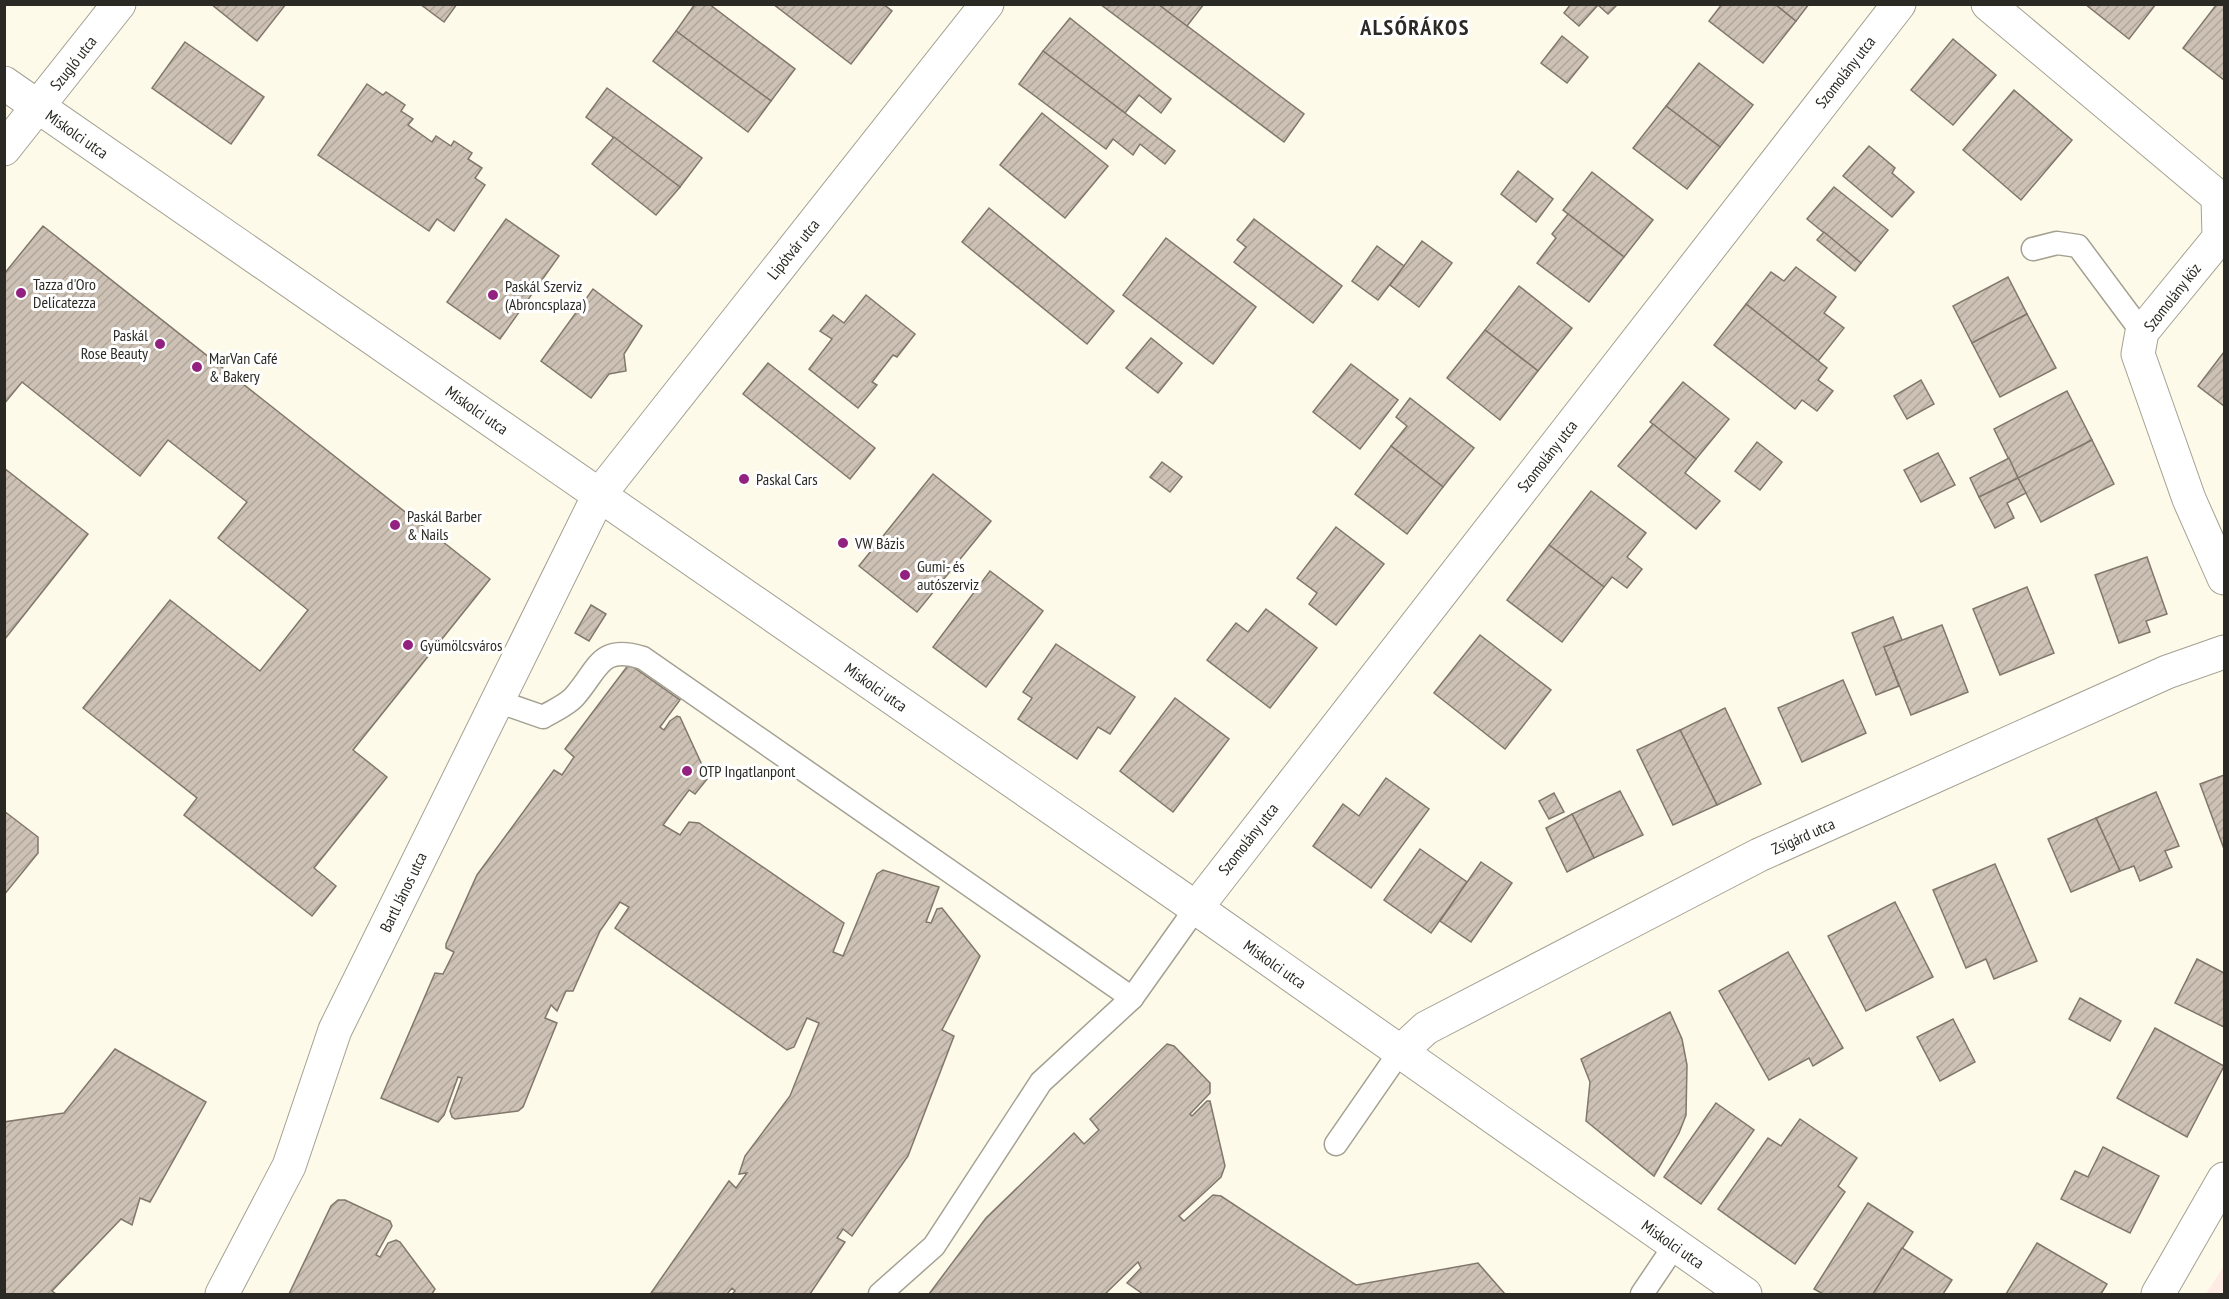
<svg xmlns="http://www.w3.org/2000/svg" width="2229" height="1299" font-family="'PT Sans Narrow',sans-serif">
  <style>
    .education { fill: #feebe3 }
    .building { fill: url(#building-hatch); stroke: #81776b; stroke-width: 1.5 }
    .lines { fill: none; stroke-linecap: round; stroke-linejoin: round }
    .lane-casing { stroke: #a4a192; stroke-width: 25 }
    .street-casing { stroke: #a4a192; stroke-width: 35 }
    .secondary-casing { stroke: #a4a192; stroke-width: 35 }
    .lane { stroke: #fff; stroke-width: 22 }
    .street { stroke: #fff; stroke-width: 33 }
    .secondary { stroke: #fff; stroke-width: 33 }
    .poi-dot { fill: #932180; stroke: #fff; stroke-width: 2 }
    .labels { text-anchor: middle; stroke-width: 6; stroke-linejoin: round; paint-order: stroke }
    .street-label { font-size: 16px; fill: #2a2923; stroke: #fff }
    .poi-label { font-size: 16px; fill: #2a2923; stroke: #fff; text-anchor: start }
    .district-label { font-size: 22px; font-weight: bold; letter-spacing: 1.5px; fill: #2a2923; stroke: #fff }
  </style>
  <defs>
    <pattern id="building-hatch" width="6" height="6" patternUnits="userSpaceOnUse" patternTransform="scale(1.5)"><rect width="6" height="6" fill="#ccc1b4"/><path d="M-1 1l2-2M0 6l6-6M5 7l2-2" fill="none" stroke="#afa69a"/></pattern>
  </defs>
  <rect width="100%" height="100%" fill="#fdfaea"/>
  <!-- education -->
  <path class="education" d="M2224,1266V1294H2206Z"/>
  <!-- building -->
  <g class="building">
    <path d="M211,4H286L257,41Z"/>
    <path d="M420,4H457L444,22Z"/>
    <path d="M695,4H709L795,69L771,101L676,31Z"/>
    <path d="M773,4H883L892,11L851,64Z"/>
    <path d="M1100,4H1158L1304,114L1284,142Z"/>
    <path d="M1158,4H1204L1187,26Z"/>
    <path d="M1571,4H1617V5L1608,14L1598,5L1579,26L1564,13Z"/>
    <path d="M1722,4H1775L1796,21L1763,63L1709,21Z"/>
    <path d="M1775,4H1809L1796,21Z"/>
    <path d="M2085,4H2156L2129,39Z"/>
    <path d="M2217,4H2224V80L2183,48Z"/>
    <path d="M1070,18L1171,99L1161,113L1139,95L1125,113L1043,51Z"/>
    <path d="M676,31L771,101L748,132L653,61Z"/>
    <path d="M1562,36L1588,57L1567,83L1541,63Z"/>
    <path d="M1953,39L1996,75L1953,125L1911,90Z"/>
    <path d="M185,42L264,97L231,144L152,88Z"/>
    <path d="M1043,51L1175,151L1165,164L1140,144L1133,155L1113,139L1106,149L1019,84Z"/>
    <path d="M1699,63L1753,105L1720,147L1666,106Z"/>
    <path d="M367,84L383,95L386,92L405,105L401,111L413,119L408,125L432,142L436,136L451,146L454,141L472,153L468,159L482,168L475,178L485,185L454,231L437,219L429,231L318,155Z"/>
    <path d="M607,88L702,158L680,187L586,117Z"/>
    <path d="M2014,90L2072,140L2021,200L1963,150Z"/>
    <path d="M1666,106L1720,147L1687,189L1633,148Z"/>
    <path d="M1042,113L1108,166L1065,218L1000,165Z"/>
    <path d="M614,137L680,187L656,215L592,164Z"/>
    <path d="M1869,146L1895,168L1892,173L1914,192L1892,217L1843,176Z"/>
    <path d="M1518,171L1553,199L1536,222L1501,194Z"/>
    <path d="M1592,172L1653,220L1624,257L1563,210Z"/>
    <path d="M1834,187L1888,230L1861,263L1807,219Z"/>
    <path d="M989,208L1114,311L1087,344L962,242Z"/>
    <path d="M1568,214L1624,257L1589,302L1537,263L1556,238L1552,234Z"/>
    <path d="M506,219L559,256L500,339L447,302Z"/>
    <path d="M1254,219L1342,286L1313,323L1234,262L1246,247L1237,240Z"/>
    <path d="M43,226L490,579L353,750L387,777L314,868L336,886L312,916L184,815L197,798L83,708L170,600L260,671L308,610L218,538L247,502L168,440L140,476L22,382L4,404V274Z"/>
    <path d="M1824,232L1861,263L1855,271L1817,240Z"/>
    <path d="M1166,238L1256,307L1213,364L1123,295Z"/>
    <path d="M1422,241L1452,263L1419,307L1390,285Z"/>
    <path d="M1377,246L1404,266L1378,300L1352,281Z"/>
    <path d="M1796,267L1836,297L1824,313L1844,328L1818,361L1746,304L1771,272L1784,281Z"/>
    <path d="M2008,277L2027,314L1972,343L1953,306Z"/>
    <path d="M1519,286L1572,328L1538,371L1485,330Z"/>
    <path d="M593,289L642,326L624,354L626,371L609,374L591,398L541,361Z"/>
    <path d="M866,295L915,334L897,357L893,355L872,382L877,385L858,408L809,369L832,339L820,331L833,315L844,323Z"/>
    <path d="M1746,304L1827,368L1818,380L1833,391L1817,411L1802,400L1795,409L1714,345Z"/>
    <path d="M2027,314L2056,368L2000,397L1972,343Z"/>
    <path d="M1485,330L1538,371L1500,420L1447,378Z"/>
    <path d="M1151,338L1182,363L1158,393L1126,368Z"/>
    <path d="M2224,352V406L2198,386Z"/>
    <path d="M768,363L875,448L850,479L743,394Z"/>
    <path d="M1351,364L1398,400L1360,449L1313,412Z"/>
    <path d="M1921,380L1934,404L1907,419L1894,396Z"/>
    <path d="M1683,382L1729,419L1696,459L1650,422Z"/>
    <path d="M2067,391L2092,440L2018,478L1994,429Z"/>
    <path d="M1410,398L1474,448L1443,487L1391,446L1407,426L1396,417Z"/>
    <path d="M1653,424L1696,459L1685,473L1720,501L1696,529L1618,466Z"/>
    <path d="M2092,440L2114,484L2041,522L2018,478Z"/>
    <path d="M1757,442L1782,462L1760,490L1735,471Z"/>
    <path d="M1391,446L1443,487L1407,534L1355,494Z"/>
    <path d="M1938,453L1955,485L1921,502L1904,470Z"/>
    <path d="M2009,458L2018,478L1979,497L1970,478Z"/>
    <path d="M1162,462L1182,477L1170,492L1150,477Z"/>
    <path d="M4,468L88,534L4,640Z"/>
    <path d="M933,474L991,521L917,612L859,566Z"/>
    <path d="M2018,478L2026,493L2007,503L2014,518L1995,528L1979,497Z"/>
    <path d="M1591,491L1646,533L1627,557L1642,569L1627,588L1612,577L1604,587L1549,545Z"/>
    <path d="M1336,527L1384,564L1336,625L1309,604L1317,593L1297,578Z"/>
    <path d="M1549,545L1604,587L1562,642L1507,600Z"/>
    <path d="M2147,557L2167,614L2146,621L2150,632L2119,643L2095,575Z"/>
    <path d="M990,571L1043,611L986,687L933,647Z"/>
    <path d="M2027,587L2054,653L2000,675L1973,609Z"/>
    <path d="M591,605L606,614L589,641L575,633Z"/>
    <path d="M1266,609L1317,648L1270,708L1207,660L1236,623L1248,632Z"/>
    <path d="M1893,617L1902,640L1884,647L1899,686L1876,695L1852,633Z"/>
    <path d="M1942,625L1968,692L1911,715L1884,647Z"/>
    <path d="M1480,635L1551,690L1505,749L1434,693Z"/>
    <path d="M1056,644L1135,697L1110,734L1098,727L1077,759L1018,719L1032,698L1023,692Z"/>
    <path d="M629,664L680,700L660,727L664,730L670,721L677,716L680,717L708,778L695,794L689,790L663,825L680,835L689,822L699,823L844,923L833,952L843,956L877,874L883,870L939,887L926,922L931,923L937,909L942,908L980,956L942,1030L954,1036L908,1156L852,1236L843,1229L837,1238L845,1242L810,1294H732L735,1291L732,1288L727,1294L651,1293L729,1181L736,1188L747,1173L739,1174L745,1156L790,1096L819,1023L807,1018L794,1047L787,1050L615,928L629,907L620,902L600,931L573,991H566L557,1011L551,1005L545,1018L557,1023L523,1107L518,1111L455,1119L452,1117L450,1111L462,1078L458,1077L444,1115L438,1122L381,1098L435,973L443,974L454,952L446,948V944L477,875L554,770L562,775L574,757L565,749Z"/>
    <path d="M1843,680L1866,733L1802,762L1778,708Z"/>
    <path d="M1175,698L1229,739L1173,812L1120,771Z"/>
    <path d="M1725,708L1761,784L1717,805L1680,730Z"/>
    <path d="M1680,730L1717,805L1673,825L1637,750Z"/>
    <path d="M2224,775V849L2200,784Z"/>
    <path d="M1386,778L1429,809L1371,888L1313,846L1343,804L1359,816Z"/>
    <path d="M1620,791L1643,835L1594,858L1572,814Z"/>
    <path d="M2156,792L2179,846L2165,851L2172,867L2140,881L2134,866L2120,871L2096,818Z"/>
    <path d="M1554,793L1564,812L1549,819L1539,801Z"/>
    <path d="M4,811L38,837V853L4,895Z"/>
    <path d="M1572,814L1594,858L1567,872L1546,828Z"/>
    <path d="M2096,818L2120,871L2071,892L2048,839Z"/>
    <path d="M1420,849L1467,882L1431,933L1384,900Z"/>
    <path d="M1481,862L1512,883L1471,942L1440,921Z"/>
    <path d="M1995,864L2037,961L1994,979L1986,959L1966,968L1933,890Z"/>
    <path d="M1895,902L1933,977L1866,1011L1828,936Z"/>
    <path d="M1788,952L1843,1048L1813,1066L1809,1058L1769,1080L1719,991Z"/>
    <path d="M2197,959L2224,973V1027L2175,1003Z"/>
    <path d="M2080,998L2121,1021L2110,1041L2069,1019Z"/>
    <path d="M1670,1012L1682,1039L1687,1065L1686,1115L1679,1133L1654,1176L1586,1121L1590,1082L1581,1059Z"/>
    <path d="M1953,1019L1975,1062L1940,1081L1917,1037Z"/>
    <path d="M2155,1028L2224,1066L2187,1137L2117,1098Z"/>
    <path d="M1167,1044L1174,1046L1210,1083V1093L1190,1114L1192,1116L1207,1101H1210L1225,1166L1221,1177L1179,1216L1184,1221L1213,1195L1221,1196L1356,1285L1478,1263L1505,1294H1143L1127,1283L1141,1268L1138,1262L1105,1294H929L986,1218L1074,1133L1084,1144L1099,1130L1090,1119Z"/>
    <path d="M115,1049L206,1102L150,1202L140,1198L132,1225L121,1219L52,1291L56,1294H4V1122L64,1113Z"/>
    <path d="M1716,1103L1754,1130L1701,1204L1664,1177Z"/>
    <path d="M1800,1119L1857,1158L1838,1186L1845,1192L1795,1264L1718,1209L1768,1138L1781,1146Z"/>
    <path d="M2103,1147L2159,1176L2130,1233L2061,1199L2075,1171L2088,1177Z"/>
    <path d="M338,1200H345L390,1221L392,1226L376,1255L380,1257L388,1243L396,1240L400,1242L435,1289L432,1294H289L331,1206Z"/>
    <path d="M1868,1203L1913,1232L1873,1294H1823L1814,1289Z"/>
    <path d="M2037,1243L2107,1284L2101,1294H2006Z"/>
    <path d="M1902,1248L1952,1280L1943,1294H1873Z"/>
  </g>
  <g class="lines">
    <defs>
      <g id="lane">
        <path d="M2033,249L2057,243L2078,246L2142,332"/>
        <path d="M497,701L543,717C553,711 567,705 574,697C599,669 599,644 643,658L1132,998L1196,908"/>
        <path d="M1336,1144L1399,1053"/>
        <path d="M880,1294L934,1246L1041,1082L1132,998"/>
        <path d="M1642,1294L1675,1245"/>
      </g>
      <g id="street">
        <path d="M1988,4L2218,197L2219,238L2142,332L2138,354L2189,499L2224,578"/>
        <path d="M1196,908L1899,4"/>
        <path d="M1399,1053L1426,1028L1759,855L2167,672L2224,652"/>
        <path d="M222,1294L289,1166L335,1030L599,495L987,4"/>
        <path d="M2158,1294L2224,1179"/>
      </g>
      <g id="secondary">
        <path d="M4,83L1196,908L1745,1294"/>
        <path d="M4,149L119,4"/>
      </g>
    </defs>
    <!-- lane casing -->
    <use href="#lane" class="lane-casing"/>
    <!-- street casing -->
    <use href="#street" class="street-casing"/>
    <!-- secondary casing -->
    <use href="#secondary" class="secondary-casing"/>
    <!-- lane -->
    <use href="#lane" class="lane"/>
    <!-- street -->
    <use href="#street" class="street"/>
    <!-- secondary -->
    <use href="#secondary" class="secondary"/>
  </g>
  <!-- markers -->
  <g class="poi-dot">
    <circle cx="21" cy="293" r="6"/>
    <circle cx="493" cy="295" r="6"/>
    <circle cx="160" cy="344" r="6"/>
    <circle cx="197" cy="367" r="6"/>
    <circle cx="744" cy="479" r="6"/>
    <circle cx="395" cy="525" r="6"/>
    <circle cx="843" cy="543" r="6"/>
    <circle cx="905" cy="575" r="6"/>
    <circle cx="408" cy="645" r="6"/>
    <circle cx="687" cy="771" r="6"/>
  </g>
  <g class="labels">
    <!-- street labels -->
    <g class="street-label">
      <text transform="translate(73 63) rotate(-52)" y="6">Szugló utca</text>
      <text transform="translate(1845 72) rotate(-52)" y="6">Szomolány utca</text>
      <text transform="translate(77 134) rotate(35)" y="6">Miskolci utca</text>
      <text transform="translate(793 249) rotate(-51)" y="6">Lipótvár utca</text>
      <text transform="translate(2172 297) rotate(-52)" y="6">Szomolány köz</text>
      <text transform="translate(477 410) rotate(35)" y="6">Miskolci utca</text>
      <text transform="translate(1547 456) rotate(-52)" y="6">Szomolány utca</text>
      <text transform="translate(876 687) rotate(35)" y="6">Miskolci utca</text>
      <text transform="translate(1803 836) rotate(-24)" y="6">Zsigárd utca</text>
      <text transform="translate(1248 839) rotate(-52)" y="6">Szomolány utca</text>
      <text transform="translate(403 892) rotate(-64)" y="6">Bartl János utca</text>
      <text transform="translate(1275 964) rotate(35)" y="6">Miskolci utca</text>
      <text transform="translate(1673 1244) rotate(35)" y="6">Miskolci utca</text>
    </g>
    <!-- poi labels -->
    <g class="poi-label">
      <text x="33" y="290">Tazza d'Oro<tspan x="33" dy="18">Delicatezza</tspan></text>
      <text x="505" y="292">Paskál Szerviz<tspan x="505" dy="18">(Abroncsplaza)</tspan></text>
      <text x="148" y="341" text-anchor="end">Paskál<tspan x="148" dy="18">Rose Beauty</tspan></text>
      <text x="209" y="364">MarVan Café<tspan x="209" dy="18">&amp; Bakery</tspan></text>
      <text x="756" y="485">Paskal Cars</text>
      <text x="407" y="522">Paskál Barber<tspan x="407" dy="18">&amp; Nails</tspan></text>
      <text x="855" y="549">VW Bázis</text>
      <text x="917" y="572">Gumi- és<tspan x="917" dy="18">autószerviz</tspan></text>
      <text x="420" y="651">Gyümölcsváros</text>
      <text x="699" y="777">OTP Ingatlanpont</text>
    </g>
    <!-- district labels -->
    <g class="district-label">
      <text x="1415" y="35">ALSÓRÁKOS</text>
    </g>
  </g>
  <!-- border -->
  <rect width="2229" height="1299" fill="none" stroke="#2a2923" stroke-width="12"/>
</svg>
